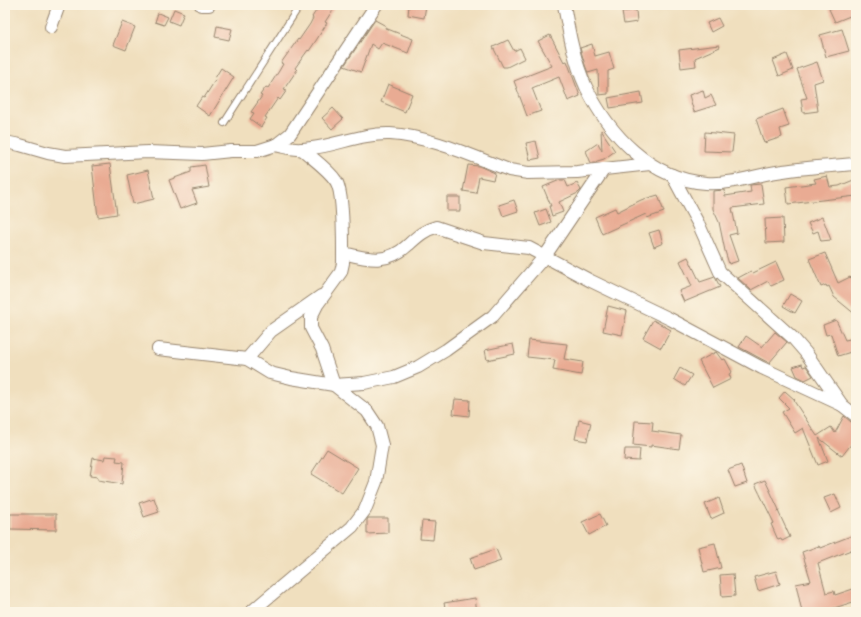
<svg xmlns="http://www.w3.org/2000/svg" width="861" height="617" font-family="'Patrick Hand',sans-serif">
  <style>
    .building { fill: #e9ab93 }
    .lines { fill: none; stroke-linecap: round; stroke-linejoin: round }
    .lane-casing { stroke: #96846e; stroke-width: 8 }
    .street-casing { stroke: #96846e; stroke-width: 14 }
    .lane { stroke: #fff; stroke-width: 6 }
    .street { stroke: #fff; stroke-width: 12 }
  </style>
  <rect width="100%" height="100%" fill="#fcf5e5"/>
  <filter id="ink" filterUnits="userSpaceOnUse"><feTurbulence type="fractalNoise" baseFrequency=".025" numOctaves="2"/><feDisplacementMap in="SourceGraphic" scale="8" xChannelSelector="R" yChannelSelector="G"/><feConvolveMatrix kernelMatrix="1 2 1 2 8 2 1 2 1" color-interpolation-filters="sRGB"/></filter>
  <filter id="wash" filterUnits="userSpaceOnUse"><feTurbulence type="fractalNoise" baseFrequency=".012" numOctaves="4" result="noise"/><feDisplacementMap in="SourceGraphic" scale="16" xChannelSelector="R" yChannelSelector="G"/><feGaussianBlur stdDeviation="0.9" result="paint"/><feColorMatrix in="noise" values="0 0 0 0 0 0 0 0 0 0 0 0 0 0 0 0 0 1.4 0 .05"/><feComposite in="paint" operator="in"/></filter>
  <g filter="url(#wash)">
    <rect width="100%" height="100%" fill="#f0dfbe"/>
    <g id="blocks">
      <!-- building -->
      <g class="building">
        <path d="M320,5H336L325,22L327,23L317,39L309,51L308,50L295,68L297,70L284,89L287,90L280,100L278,98L265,117L267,118L261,127L250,119L254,113L251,112L262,96L260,95L266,87L268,88L279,71L283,64L281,63L298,39L299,40L310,24L313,18L312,17Z"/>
        <path d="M409,5H426L424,18L408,15Z"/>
        <path d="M838,5H851L855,14L835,22L829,9Z"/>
        <path d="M174,9L184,13L179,25L169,21Z"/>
        <path d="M636,10L637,22L624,24L622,12Z"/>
        <path d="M158,13L168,17L164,25L155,22Z"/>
        <path d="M718,18L722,26L711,32L707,23Z"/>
        <path d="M375,20L386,26L385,28L413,39L408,53L382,43L378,49L371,44L361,72L344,66Z"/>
        <path d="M122,22L135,27L126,50L113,45Z"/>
        <path d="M217,26L232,29L229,40L215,37Z"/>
        <path d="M842,29L849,51L826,57L820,35Z"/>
        <path d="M550,35L564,62L567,61L580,96L568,101L559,77L532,88L541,111L527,116L514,81L552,66L538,41Z"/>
        <path d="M508,40L514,51L520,48L525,58L507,67H503L493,47Z"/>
        <path d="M592,44L595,56L609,52L614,69L608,71V94L599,95L598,70L588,73L585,65L580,48Z"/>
        <path d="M719,45L720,47L695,58L696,66L681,68L679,50Z"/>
        <path d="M787,54L793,70L779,76L773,60Z"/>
        <path d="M817,62L823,80L814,83L818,111L803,113L801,99L807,98L797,69Z"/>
        <path d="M221,68L234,77L210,116L196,106L202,97L204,98L216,79L215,78Z"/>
        <path d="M388,84L412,94L405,112L381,102Z"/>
        <path d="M703,90L705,98L711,95L716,105L694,112L689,95Z"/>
        <path d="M641,92L643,103L610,108L608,98Z"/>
        <path d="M333,108L343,119L332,129L322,118Z"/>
        <path d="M783,109L789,126L780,129L782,137L764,143L756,119Z"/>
        <path d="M601,130L615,151L604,159L591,163L586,151L598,143L602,151Z"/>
        <path d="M705,132L734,135L732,152L704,151Z"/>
        <path d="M536,141L540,158L530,160L526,143Z"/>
        <path d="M110,164L117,214L98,217L92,166Z"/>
        <path d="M205,165L209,187L192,190L197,203L180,209L169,180L191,172V167Z"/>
        <path d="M468,165L479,166L495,173L493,180L479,177L476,193L463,191Z"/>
        <path d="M148,170L154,199L133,204L127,175Z"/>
        <path d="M827,176L830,187L839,186L856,179V196L788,204L786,187L816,183L814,179Z"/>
        <path d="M560,180H565L568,187L577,183L581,190L578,193L559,202L563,212L552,216L549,206H551L543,187Z"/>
        <path d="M761,184L764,204L732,208L737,233L729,235L738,261L729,264L725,251L719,222L713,209V191L724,190L725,196L751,192L750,185Z"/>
        <path d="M658,195L664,212L647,218L646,214L602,234L595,217L615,208L617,212L641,200Z"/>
        <rect x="447" y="197" width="13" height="14"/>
        <path d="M514,200L518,211L503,216L499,205Z"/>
        <path d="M546,209L551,222L540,226L535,213Z"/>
        <path d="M822,217L825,224L831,240L821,241L818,231L813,233L808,223Z"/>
        <path d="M783,218L784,242L766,243L765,219Z"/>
        <path d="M659,230L663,243L654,247L649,233Z"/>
        <path d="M825,253L838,283L850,277L851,278L856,276V315L834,297L829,286L827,287L826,285L821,287L809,259Z"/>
        <path d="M688,257L700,282L715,277L720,287L684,302L679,291L692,286L680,261Z"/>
        <path d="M776,262L784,280L771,286L768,281L751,290L738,278L751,271L753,273Z"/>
        <path d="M790,294L802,301L795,313L783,306Z"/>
        <path d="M608,306L627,311L622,335L603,331Z"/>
        <path d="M653,320L671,330L661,348L643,338Z"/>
        <path d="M836,320L845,340L850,339L854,351L838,356L831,334L826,335L823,325Z"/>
        <path d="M775,332L787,342L769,363L739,347L746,336L762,347Z"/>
        <path d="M529,340L567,344L564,359L583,362L581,375L553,370L555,360L527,357Z"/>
        <path d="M513,344L515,354L487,360L485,350Z"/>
        <path d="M716,352L722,360L725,359L732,372L729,374L731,379L713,388L699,361Z"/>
        <path d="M802,364L803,367L806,366L813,376L805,380L797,376L793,367Z"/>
        <path d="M680,368L692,375L685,386L674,379Z"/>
        <path d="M785,391L795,400L794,401L817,436L831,427L835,433L844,416L851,422L856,423V438L842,456L819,438L828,461L818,465L803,428L795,433L782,412L789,408L779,398Z"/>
        <path d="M455,399L470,400L469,416L453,414Z"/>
        <path d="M579,420L591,423L587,441L575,439Z"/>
        <path d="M635,421L653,422L652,431L681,435L679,449L651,445V447L633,445Z"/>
        <path d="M327,449L358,468L342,493L311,474Z"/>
        <path d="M625,449H640L639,461L624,460Z"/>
        <path d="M105,456L117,457L116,461L124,462L122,484L98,480V477L90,476L93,458L104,460Z"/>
        <path d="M741,465L747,483L735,487L728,470Z"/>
        <path d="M765,480L779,510L778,511L790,537L782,541L781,539L778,540L771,524L774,523L755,484Z"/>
        <path d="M835,494L841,508L831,513L824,498Z"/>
        <path d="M154,498L159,512L144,517L139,503Z"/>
        <path d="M719,498L724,513L711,519L705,504Z"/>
        <path d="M10,514H56V530L10,529Z"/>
        <path d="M600,514L606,526L589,535L582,522Z"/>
        <path d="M368,518H388V533L367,534V520Z"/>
        <path d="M422,521L435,522L433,540L420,539Z"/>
        <path d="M856,534V548L818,563L826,593L834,591L835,595L856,588V601L822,612H802L796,584L811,581L802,552L819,546L820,548Z"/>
        <path d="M715,543L721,568L704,572L698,547Z"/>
        <path d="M496,549L501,561L474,570L470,558Z"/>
        <path d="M776,571L780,584L758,591L754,577Z"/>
        <path d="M733,574L735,596L722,597L720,575Z"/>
        <path d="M475,598L477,612H446L444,603Z"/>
      </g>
    </g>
  </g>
  <g filter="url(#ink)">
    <use href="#blocks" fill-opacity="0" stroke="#96846e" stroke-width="1"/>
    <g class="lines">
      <defs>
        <path id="lane" d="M224,123L300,5"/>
        <g id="street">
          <path d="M201,5H209"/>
          <path d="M564,5C569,33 574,61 586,87C609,134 650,179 706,183C733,185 757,174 783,171C807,167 832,166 856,164"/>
          <path d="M51,27L59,5"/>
          <path d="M5,142L20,145L48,153L65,156L148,152L202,154L231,151H257L276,145L290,134L376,5"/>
          <path d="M275,145C284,147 293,150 302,149C331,148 360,133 390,134C429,136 472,156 509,170L528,173L577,172L650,164"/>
          <path d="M672,175L699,225L720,272L793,338L806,353L842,405L856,416"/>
          <path d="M343,253C367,259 387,265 408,245C417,237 424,230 436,227L484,243L529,248L591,281L670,319L762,368L842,405"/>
          <path d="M158,349L247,359L271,331L321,296"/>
          <path d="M247,359L270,373L291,378L334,385L364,383L394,377L418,367L446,350L493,316L545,256L604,169"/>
          <path d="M251,612L352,527L365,510L376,482L382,445L377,426L367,411L334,385L322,349L311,328V317L317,305L341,272L343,263C343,247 344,193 336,181C328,169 313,159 302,149"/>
        </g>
      </defs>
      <!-- lane casing -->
      <use href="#lane" class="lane-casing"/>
      <!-- street casing -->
      <use href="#street" class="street-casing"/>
      <!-- lane -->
      <use href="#lane" class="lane"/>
      <!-- street -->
      <use href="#street" class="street"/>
    </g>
  </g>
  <!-- margin -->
  <rect width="861" height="617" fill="none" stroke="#fcf5e5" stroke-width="20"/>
</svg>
